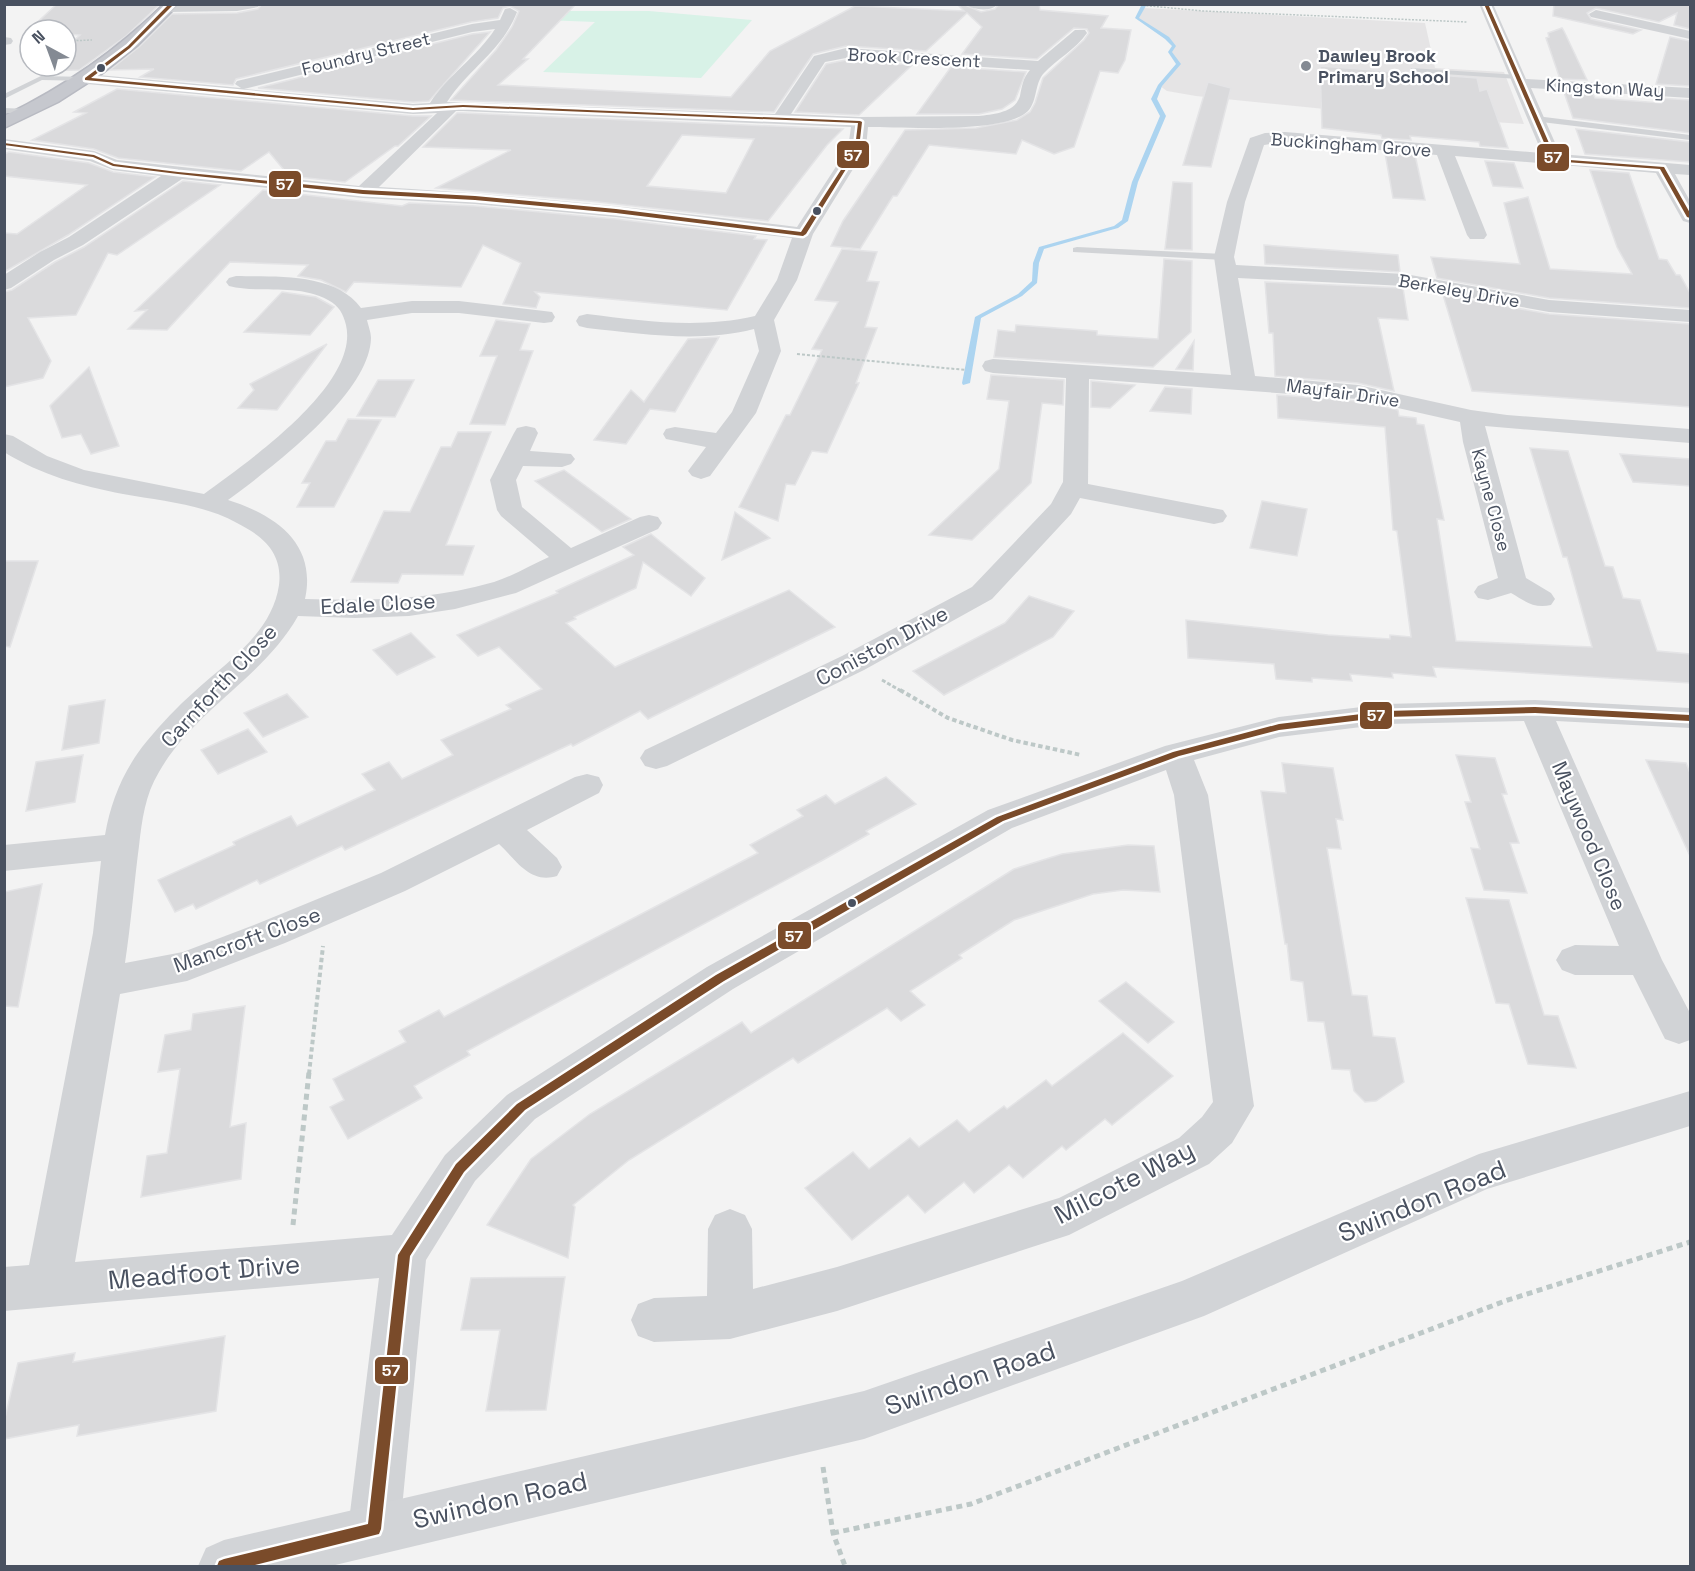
<svg xmlns="http://www.w3.org/2000/svg" width="1695" height="1571" font-family="'Space Grotesk',sans-serif">
  <style>
    .education { fill: #e5e4e5 }
    .green { fill: #d8f2e7 }
    .lines { fill: none; stroke-linecap: round; stroke-linejoin: round }
    .stream { fill: #acd4f0; fill-rule: evenodd }
    .building { fill: #dadadc; stroke: #e4e4e6; stroke-width: 1.5; fill-rule: evenodd }
    .trunk-casing { stroke: #b8bac2; stroke-width: 3 }
    .path-far4 { stroke: #bdc8c7; stroke-width: 1.5; stroke-dasharray: 2 1.5; stroke-linecap: butt }
    .path-far3 { stroke: #bdc8c7; stroke-width: 2; stroke-dasharray: 3 2; stroke-linecap: butt }
    .path-far2 { stroke: #bdc8c7; stroke-width: 3; stroke-dasharray: 4 2; stroke-linecap: butt }
    .path-far1 { stroke: #bdc8c7; stroke-width: 4; stroke-dasharray: 4.5 3; stroke-linecap: butt }
    .path { stroke: #bdc8c7; stroke-width: 5; stroke-dasharray: 6 4.5; stroke-linecap: butt }
    .service { fill: #d1d3d6; fill-rule: evenodd }
    .minor { fill: #d1d3d6; fill-rule: evenodd }
    .secondary { fill: #d2d4d7; fill-rule: evenodd }
    .trunk { fill: #c6c8ce; fill-rule: evenodd }
    .bus-1-casing { stroke: #fff; stroke-width: 5 }
    .bus-1 { fill: #7a4b2a; fill-rule: evenodd }
    .poi-dot { fill: #848a93; stroke: #fff; stroke-width: 2 }
    .bus-dot { fill: #495160; stroke: #fff; stroke-width: 2 }
    .labels { text-anchor: middle; stroke-width: 4.5; stroke-linejoin: round; paint-order: stroke }
    .far-street-label { font-size: 18px; fill: #495160; stroke: #fff }
    .far-poi-label { font-size: 18px; font-weight: bold; fill: #495160; stroke: #fff; text-anchor: start }
    .street-label { font-size: 21px; fill: #495160; stroke: #fff }
    .near-street-label { font-size: 26px; fill: #495160; stroke: #fff }
    .line-badge { stroke: #fff; stroke-width: 2 }
    .badge-label { font-size: 16px; text-anchor: middle; font-weight: bold; fill: #fff }
  </style>
  <rect width="100%" height="100%" fill="#f3f3f3"/>
  <!-- education -->
  <path class="education" d="M1143,8L1425,23L1435,68L1504,72L1524,124L1385,115L1196,96L1167,91L1160,86L1179,64L1170,52L1174,46L1167,38L1137,18Z"/>
  <!-- green -->
  <path class="green" d="M521,11H649L752,20L701,78L543,72L595,22L518,19Z"/>
  <g class="lines">
    <!-- stream -->
    <path class="stream" d="M1142,4H1147L1139,18L1169,37L1176,46L1172,52L1181,64L1162,86L1157,99L1166,116L1138,182L1128,221L1118,228L1044,249L1039,263L1037,283L1022,296L981,318L970,383L963,385L962,383L975,317L1018,294L1032,281L1033,263L1039,247L1114,226L1122,220L1132,182L1160,116L1151,99L1158,85L1176,64L1168,52L1172,46L1165,39L1135,18Z"/>
  </g>
  <!-- building -->
  <g class="building">
    <path d="M57,4H160L126,36L79,70L39,71L44,66H66V47L80,35L66,34V30L28,31Z"/>
    <path d="M262,4H576L523,59H528L498,85L731,97L770,51L855,6L964,11L957,4H963L981,12L995,9L999,4H1039L1040,10L1108,16L1101,28L1131,30L1125,60L1118,73L1100,71L1074,147L1054,154L1022,140L1016,154L929,145L897,196H893L860,249L831,246L843,221L905,130L976,128L1017,120L1030,112L1035,103L1043,78L1084,40L1089,33L1087,29L1074,28L1037,59L962,54L982,27L967,13L926,51L846,46L813,54L774,112L451,100L496,50L512,27L519,11L510,6L503,8L498,18L471,22L236,79L233,85L140,77L154,69L110,70L139,47L172,14L237,13L258,9Z"/>
    <path d="M1554,4H1690V29L1674,25L1677,13L1659,22L1596,8L1587,13L1591,19L1641,30L1633,34L1553,16Z"/>
    <path d="M1562,28L1564,31L1587,80L1560,79L1546,38L1549,37L1548,33Z"/>
    <path d="M490,32L429,101L413,102L258,88L472,34Z"/>
    <path d="M1670,37L1690,41V86L1656,84Z"/>
    <path d="M846,60L912,65L859,115L795,112L826,64Z"/>
    <path d="M1320,66L1477,78L1480,91L1487,89L1508,148L1480,146L1479,142L1410,136L1411,140L1382,138L1381,135L1322,128Z"/>
    <path d="M951,67L1026,72L1015,100L1002,109L979,114H917Z"/>
    <path d="M1208,82L1231,88L1211,167L1183,165Z"/>
    <path d="M117,89L413,116H431L398,146H395L345,182L279,175L284,170L269,152L241,171L118,158L94,149L32,140L86,113L74,112Z"/>
    <path d="M1564,92L1593,94L1595,98L1661,103L1659,98L1690,100V133L1573,118Z"/>
    <path d="M457,113H463L843,129L827,145L768,221L589,201L436,188L511,150L423,147ZM682,135L754,139L726,193L647,186Z"/>
    <path d="M1576,129L1690,142V162L1585,154Z"/>
    <path d="M9,152L89,163L113,172L155,177L68,235L4,272V233L17,234L87,185L4,176V154Z"/>
    <path d="M1385,153L1415,155L1425,200L1393,198Z"/>
    <path d="M1485,161L1514,163L1523,188L1493,186Z"/>
    <path d="M1590,170L1629,173L1659,259L1667,260L1676,275H1680L1690,293V308L1549,298L1437,278L1431,257L1520,264L1504,203L1528,197L1550,269L1632,274L1617,247Z"/>
    <path d="M183,181L220,185L117,255L108,253L76,315L28,318L51,361L43,378L4,387V292L12,290L55,262L84,247Z"/>
    <path d="M1173,182L1192,183V250L1165,249Z"/>
    <path d="M263,190L402,206L409,203L475,206L616,219L756,236L754,239L767,240L727,310L535,292L540,297L536,308L503,304L521,263L483,245L461,287L354,282L346,292L321,280L298,276L308,265L230,262L167,330L128,329L147,310L135,311Z"/>
    <path d="M1264,245L1398,255L1400,272L1265,264Z"/>
    <path d="M842,249L877,252L867,281L879,282L865,327L877,328L856,383H859L827,453L812,451L795,485L786,484L778,521L739,507L786,415H790L822,350L812,349L838,302L815,300Z"/>
    <path d="M1164,259L1192,261L1191,332L1153,367L994,357L998,330L1015,332L1016,325L1097,331V335L1158,339Z"/>
    <path d="M1265,282L1403,288L1408,320L1378,318L1394,391L1358,383L1275,376L1273,333H1269Z"/>
    <path d="M282,292L316,297L334,307L310,335L244,332Z"/>
    <path d="M1443,295L1549,314L1690,324V407L1472,391Z"/>
    <path d="M496,320L530,324L520,350L533,351L505,425L470,424L497,356H480Z"/>
    <path d="M719,337L675,412L650,409L626,444L594,440L631,390L644,402L688,339Z"/>
    <path d="M1194,341L1193,370L1176,369Z"/>
    <path d="M327,344L277,410L238,408L254,390L250,384Z"/>
    <path d="M89,367L119,446L91,454L81,434L62,438L50,406Z"/>
    <path d="M991,375L1064,380L1063,405L1042,403L1031,483L1005,508L972,540L929,535L999,469L1009,401L987,399Z"/>
    <path d="M378,380H414L395,417L357,416Z"/>
    <path d="M1091,381L1135,385L1110,408L1091,407Z"/>
    <path d="M1165,387L1192,389L1191,414L1150,411Z"/>
    <path d="M1277,395L1358,401L1398,410L1399,416L1416,418L1417,424L1424,425L1444,520L1437,519L1456,641L1592,647L1567,557H1563L1530,448L1568,451L1605,566L1613,567L1623,598L1640,600L1657,651L1690,654V683L1433,667L1436,677L1392,673L1393,678L1350,674L1352,681L1312,678V682L1276,679L1274,664L1188,658L1186,620L1328,635L1390,639V635L1411,637L1397,531L1393,530L1385,427L1278,418Z"/>
    <path d="M348,419L381,420L334,507H297L310,483H302L326,441H336Z"/>
    <path d="M458,432H491L446,545L474,546L463,575L402,574L398,583L351,582L384,511L410,512L441,447H451Z"/>
    <path d="M1620,454L1690,459V486L1633,482Z"/>
    <path d="M564,470L625,515L631,519L602,532L535,481Z"/>
    <path d="M1262,501L1307,509L1297,556L1250,548Z"/>
    <path d="M735,512L770,538L722,560Z"/>
    <path d="M651,534L705,578L691,596L643,562L636,588L574,617L576,619L566,623L615,667L789,590L835,627L648,719L640,711L573,746L571,744L345,850L342,846L260,884L257,880L196,909L193,904L175,912L158,880L235,845L233,842L291,816L297,826L375,790L362,774L389,762L402,779L453,755L441,740L511,709L506,705L542,689L499,647L478,656L457,635L558,593L556,591L634,555L623,547Z"/>
    <path d="M4,561H38L10,647L4,646Z"/>
    <path d="M1029,596L1074,611L1053,637L944,695L913,671L1005,623Z"/>
    <path d="M411,633L435,657L397,675L373,650Z"/>
    <path d="M287,694L308,717L263,737L244,713Z"/>
    <path d="M105,700L99,743L62,750L69,706Z"/>
    <path d="M248,729L267,752L218,774L201,750Z"/>
    <path d="M83,755L75,802L26,811L36,762Z"/>
    <path d="M1456,755L1495,758L1507,794H1502L1519,843H1510L1527,893L1484,890L1471,848L1480,849L1465,802H1471Z"/>
    <path d="M1646,760L1686,763L1690,773V856Z"/>
    <path d="M1282,763L1333,768L1343,820L1336,819L1341,849L1327,848L1352,995L1367,996L1373,1036L1395,1038L1404,1082L1376,1101L1365,1102L1354,1091L1350,1070L1332,1069L1324,1022L1308,1021L1303,982L1291,980L1287,944H1285L1261,791L1286,793Z"/>
    <path d="M886,777L916,804L866,831L869,834L823,860L467,1051L470,1055L414,1086L422,1098L348,1139L330,1107L344,1100L333,1079L406,1042L399,1031L439,1010L444,1017L758,853L750,845L803,816L797,810L826,795L835,804Z"/>
    <path d="M1128,845L1154,846L1160,892L1123,890L1093,894L1014,920L959,955L962,958L910,991L925,1005L901,1021L887,1008L798,1063L793,1058L629,1160L573,1205L575,1207L568,1258L487,1225L531,1159L590,1114L742,1022L751,1033L1014,869L1062,854Z"/>
    <path d="M42,884L18,1007L4,1006V892Z"/>
    <path d="M1466,898L1509,900L1544,1015L1558,1016L1576,1068L1528,1064L1509,1004L1496,1003Z"/>
    <path d="M1126,982L1174,1022L1148,1043L1099,1001Z"/>
    <path d="M245,1006L230,1127L246,1123L241,1179L141,1197L147,1156L167,1153L180,1069L158,1072L165,1035L191,1030L193,1014Z"/>
    <path d="M1123,1033L1173,1076L1112,1125L1105,1119L1066,1150L1062,1146L1023,1178L1009,1165L974,1193L964,1182L925,1213L908,1195L852,1240L805,1188L853,1152L869,1169L910,1138L919,1147L957,1120L969,1132L1004,1106L1007,1109L1046,1080L1052,1086Z"/>
    <path d="M565,1277L546,1410L486,1411L500,1330H461L471,1278Z"/>
    <path d="M225,1336L216,1411L77,1436L79,1425L4,1439V1422L18,1363L75,1353L73,1362Z"/>
  </g>
  <g class="lines">
    <defs>
      <path id="trunk" d="M164,4H179L138,45L100,75L58,102L4,128V116C64,87 116,51 164,4Z"/>
    </defs>
    <!-- trunk casing -->
    <use href="#trunk" class="trunk-casing"/>
    <!-- path-far4 -->
    <g class="path-far4">
      <path d="M1129,4L1203,11L1467,22"/>
      <path d="M66,41L92,40"/>
    </g>
    <!-- path-far3 -->
    <path class="path-far3" d="M797,354L966,370"/>
    <!-- path-far2 -->
    <path class="path-far2" d="M882,680L903,692"/>
    <!-- path-far1 -->
    <g class="path-far1">
      <path d="M900,690L948,718L1012,740L1081,755"/>
      <path d="M309,1074L323,946"/>
    </g>
    <!-- path -->
    <g class="path">
      <path d="M293,1225L309,1072"/>
      <path d="M823,1467L833,1533L845,1566"/>
      <path d="M833,1533L971,1504L1505,1301L1690,1242"/>
    </g>
    <!-- service -->
    <g class="service">
      <path d="M1411,68L1518,75L1522,77L1518,79L1414,72H1411Z"/>
      <path d="M41,76L87,77L91,79L87,81L42,80L4,99V94Z"/>
      <path d="M4,108L29,109L33,111L29,113H4Z"/>
      <path d="M1536,116L1690,135V140L1533,121V117Z"/>
      <path d="M1077,247L1224,254L1229,257L1224,260L1073,252V248Z"/>
    </g>
    <!-- minor -->
    <g class="minor">
      <path d="M165,4H260L258,7L237,11L168,12L161,8Z"/>
      <path d="M965,4H997V5C990,12 973,10 965,4Z"/>
      <path d="M1479,4H1493L1526,79L1690,88V98L1531,88L1560,154L1690,165V175L1675,174L1690,201V223L1683,221L1656,173L1455,156L1487,235L1484,239H1470L1467,235L1437,155L1285,142L1264,145L1245,202L1234,257L1236,265L1405,274L1549,300L1690,310V322L1549,312L1405,286L1238,278L1255,376L1358,385L1471,410L1507,415L1690,429V443L1485,426L1526,578L1551,593L1555,599L1551,605C1534,609 1525,601 1511,593L1488,600L1478,598L1474,592L1478,586L1498,578L1463,442L1460,422L1358,399L1089,379L1088,484L1223,510L1227,516L1223,522L1214,524L1080,498L1071,514L992,599L864,670L667,766L656,769L645,766L640,758L645,750L842,656L972,587L1051,504L1063,482L1066,378L993,373L985,371L982,366L985,361L993,359L1231,375L1214,257L1227,202L1250,138L1265,133L1285,132L1542,153Z"/>
      <path d="M510,8L517,12C502,51 469,68 447,102L775,114L814,56L846,48L1038,61L1075,30H1085L1087,33C1076,49 1056,60 1044,73C1034,84 1038,100 1028,111C1005,134 901,127 868,127L866,148L813,234L797,280L774,320L781,351L756,413L710,476L701,479L692,476L688,471L706,447L666,439L663,434L666,429L675,427L716,433L732,412L759,351L754,329C699,343 643,334 587,328L579,326L576,321L579,316L587,314C643,321 699,329 755,316L777,280L792,238L616,217L475,204L363,198L182,179L83,245L54,260L11,288L4,290V275L40,252L69,237L161,176L113,170L90,161L4,149V139L94,151L117,160L359,186L437,113L413,114L87,84L79,79L81,76L87,74L241,88L235,84L237,81L472,24L500,20L505,9ZM495,29C477,57 448,75 430,103L413,104L244,89L472,32ZM846,58L1030,70C1023,78 1022,86 1020,96C1015,113 993,114 979,116L860,117L791,114L825,62ZM456,111H463L851,127L848,148L797,227C658,210 519,195 379,187Z"/>
      <path d="M1596,10L1690,31V39L1591,17L1589,14Z"/>
      <path d="M4,37L11,38L13,41L11,44L4,45Z"/>
      <path d="M236,276C275,277 335,272 361,308L412,301H459L544,311L552,312L555,317L552,322L544,323L459,313H412L367,320C368,325 371,332 371,338C370,394 270,469 228,500C276,515 317,544 305,599C369,601 432,600 494,582C513,576 531,565 549,557L501,516L497,510L490,480L514,433L517,428L526,426L535,428L538,433L530,451L571,454L575,459L571,464L562,467L523,466L516,480L522,507L571,548L640,517L649,515L658,517L662,523L658,529L516,593L455,609L409,616L355,618L298,616C263,678 194,710 159,772C145,795 142,820 139,846C134,884 131,924 125,963L183,952L259,923L381,873L575,777L587,774L599,777L603,785L599,793L527,830L557,858L562,867L557,876C530,884 517,861 499,844L405,891L285,943L187,981L120,994L75,1262L392,1235L445,1155L507,1095L707,967L988,810L1165,746L1279,717L1386,704L1535,700L1690,708V728L1556,721L1662,960L1690,1013V1040L1679,1044L1665,1039L1633,975H1575L1562,970L1556,960L1562,950L1575,945L1619,946L1524,721L1386,724L1279,737L1194,760L1208,795L1254,1106L1232,1143L1209,1164L1069,1235L837,1311L730,1339L654,1342L638,1336L631,1320L638,1304L654,1298L707,1296L708,1229L715,1215L730,1209L745,1215L752,1229L753,1289L837,1267L1059,1198L1179,1138L1202,1117L1213,1102L1174,795L1166,770L1012,828L733,989L535,1119L475,1181L426,1260L400,1529L392,1547L374,1555L356,1547L348,1529L379,1278L4,1311V1267L29,1265L93,933L101,861L4,871V845L105,835C111,800 124,769 147,741C161,724 177,707 194,692C228,661 272,633 279,585C283,553 263,536 237,523C203,504 161,501 123,494C81,486 41,475 4,452V434L13,436L47,456L84,470L204,494C246,463 360,385 346,325C343,313 339,306 328,300C298,283 261,294 229,286L226,282L229,278Z"/>
    </g>
    <!-- secondary -->
    <path class="secondary" d="M1690,1091V1126L1487,1189L1204,1316L864,1439L331,1566H198L206,1548L224,1540L864,1391L1182,1281L1479,1154Z"/>
    <!-- trunk -->
    <use href="#trunk" class="trunk"/>
    <defs>
      <g id="bus-1">
        <path d="M169,4H174L130,48L91,78L413,108L463,105L860,121L862,122L859,148L806,234L803,236L616,213L475,200L363,194L178,174L113,166L93,157L4,145V143L94,155L114,164L178,172L363,190L475,196L616,209L801,232L855,148L858,123L463,107L413,110L85,80V78L128,46Z"/>
        <path d="M1484,4H1488L1556,159L1664,167L1690,213V218L1687,217L1660,169L1552,161Z"/>
        <path d="M1535,707L1690,715V721L1535,713L1386,717L1279,730L1179,756L1003,821L724,981L525,1110L464,1172L410,1256L381,1529L379,1534L251,1566H217L219,1561L224,1559L368,1524L398,1255L456,1164L517,1104L716,975L997,817L1173,752L1279,724L1386,711Z"/>
      </g>
    </defs>
    <!-- bus-1 casing -->
    <use href="#bus-1" class="bus-1-casing"/>
    <!-- bus-1 -->
    <use href="#bus-1" class="bus-1"/>
  </g>
  <!-- markers -->
  <circle class="poi-dot" cx="1306" cy="66" r="6"/>
  <g class="bus-dot">
    <circle cx="101" cy="68" r="5"/>
    <circle cx="817" cy="211" r="5"/>
    <circle cx="852" cy="903" r="5"/>
  </g>
  <g class="labels">
    <!-- far-street labels -->
    <g class="far-street-label">
      <text transform="translate(366 54) rotate(-14)" y="6">Foundry Street</text>
      <text transform="translate(914 58) rotate(3)" y="6">Brook Crescent</text>
      <text transform="translate(1605 88) rotate(3)" y="6">Kingston Way</text>
      <text transform="translate(1351 145) rotate(4)" y="6">Buckingham Grove</text>
      <text transform="translate(1459 291) rotate(10)" y="6">Berkeley Drive</text>
      <text transform="translate(1343 393) rotate(8)" y="6">Mayfair Drive</text>
      <text transform="translate(1491 500) rotate(75)" y="6">Kayne Close</text>
    </g>
    <!-- far-poi labels -->
    <g class="far-poi-label">
      <text x="1318" y="62">Dawley Brook<tspan x="1318" dy="21">Primary School</tspan></text>
    </g>
    <!-- street labels -->
    <g class="street-label">
      <text transform="translate(378 604) rotate(-3)" y="7">Edale Close</text>
      <text transform="translate(882 646) rotate(-28)" y="7">Coniston Drive</text>
      <text transform="translate(219 686) rotate(-47)" y="7">Carnforth Close</text>
      <text transform="translate(1589 836) rotate(67)" y="7">Maywood Close</text>
      <text transform="translate(247 940) rotate(-20)" y="7">Mancroft Close</text>
    </g>
    <!-- near-street labels -->
    <g class="near-street-label">
      <text transform="translate(1124 1182) rotate(-27)" y="9">Milcote Way</text>
      <text transform="translate(1422 1201) rotate(-22)" y="9">Swindon Road</text>
      <text transform="translate(204 1272) rotate(-5)" y="9">Meadfoot Drive</text>
      <text transform="translate(970 1378) rotate(-19)" y="9">Swindon Road</text>
      <text transform="translate(500 1500) rotate(-13)" y="9">Swindon Road</text>
    </g>
  </g>
  <g class="line-badge">
    <rect x="836" y="140" width="34" height="29" rx="6" fill="#7a4b2a"/>
    <rect x="1536" y="143" width="34" height="29" rx="6" fill="#7a4b2a"/>
    <rect x="268" y="170" width="34" height="28" rx="6" fill="#7a4b2a"/>
    <rect x="1359" y="701" width="34" height="29" rx="6" fill="#7a4b2a"/>
    <rect x="777" y="921" width="35" height="29" rx="6" fill="#7a4b2a"/>
    <rect x="374" y="1356" width="35" height="29" rx="6" fill="#7a4b2a"/>
  </g>
  <g class="badge-label">
    <text x="853" y="161">57</text>
    <text x="1553" y="163">57</text>
    <text x="285" y="190">57</text>
    <text x="1376" y="721">57</text>
    <text x="794" y="942">57</text>
    <text x="391" y="1376">57</text>
  </g>
  <!-- border -->
  <rect width="1695" height="1571" fill="none" stroke="#495160" stroke-width="12"/>
  <!-- north arrow -->
  <g transform="translate(48 48) rotate(319)"><circle r="28" fill="#ffffff" stroke="#b6b9bf" stroke-width="1.5"/>
  <path d="M0-4.5L10 22L0 15L-10 22Z" fill="#848a93"/>
  <text y="-9" font-size="16" font-weight="bold" text-anchor="middle" fill="#495160">N</text>
  </g>
</svg>
